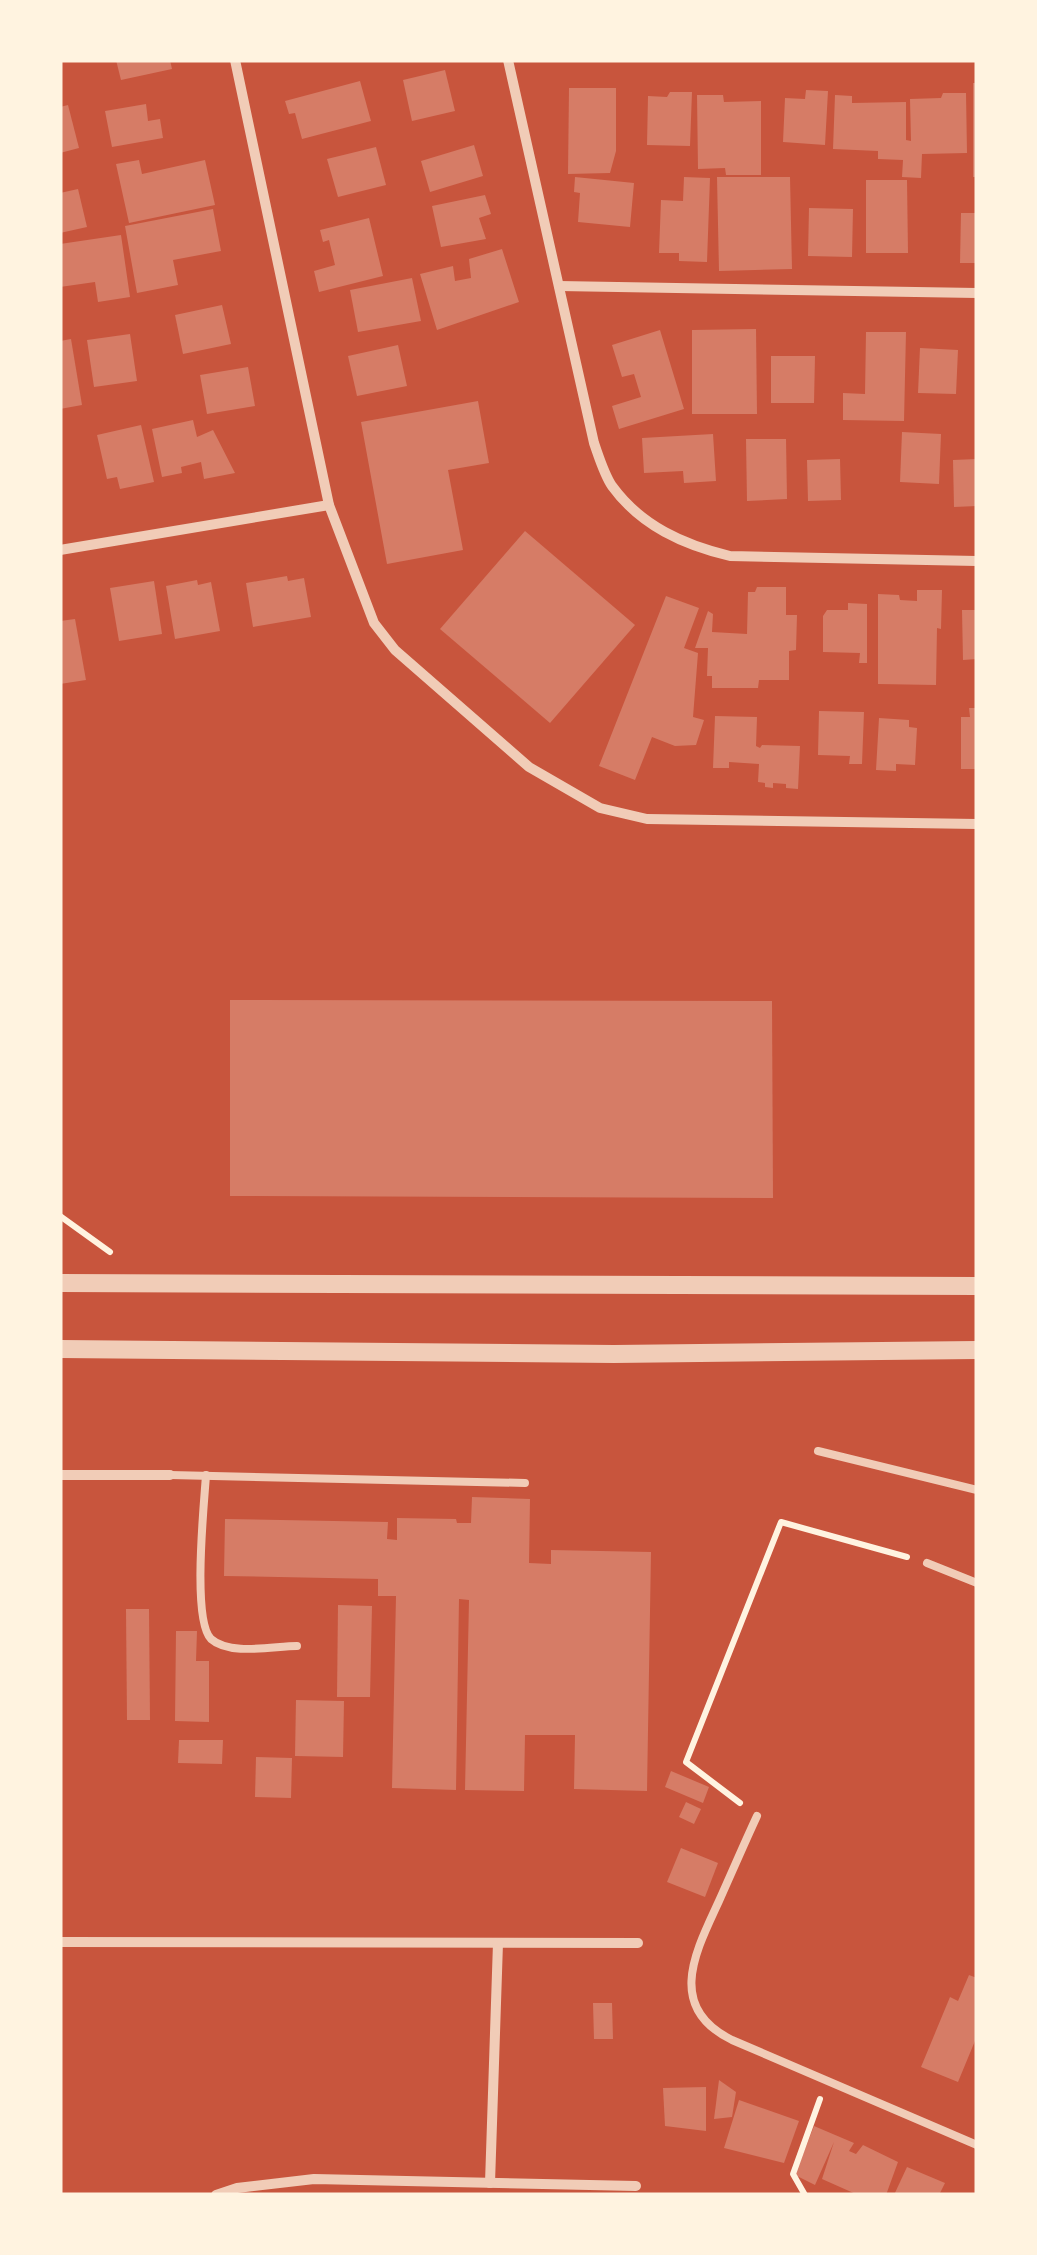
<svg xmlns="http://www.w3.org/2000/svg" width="1037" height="2255" font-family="'IBM Plex Sans',sans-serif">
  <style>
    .building { fill: #d67c66 }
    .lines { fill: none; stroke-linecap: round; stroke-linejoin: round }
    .path { stroke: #fff3e0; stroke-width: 6 }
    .service { stroke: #f1ccb7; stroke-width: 8 }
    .minor { stroke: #f1ccb7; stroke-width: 10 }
    .tertiary { stroke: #f1ccb7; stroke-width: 18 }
  </style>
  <rect width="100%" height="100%" fill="#c8553d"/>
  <!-- building -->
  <g class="building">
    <path d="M116,60H170L172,69L121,80Z"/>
    <path d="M445,70L455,111L412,121L403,80Z"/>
    <path d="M360,81L371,121L302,139L295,113L289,114L285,101Z"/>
    <rect x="973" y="83" width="4" height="94"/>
    <path d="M569,88H616V151L610,173L568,174Z"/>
    <path d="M806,90L828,91L825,145L783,142L785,98L805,99Z"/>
    <path d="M670,92H692L690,146L647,145L648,96L667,97Z"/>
    <path d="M943,93H966L967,153L922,154L921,178L902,177L903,160L878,159V151L833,149L835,95L852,96V103L906,102V140L911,141L910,99L941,98Z"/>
    <path d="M697,95H723L724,102L761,101V175H726L725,168L698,169Z"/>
    <path d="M146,104L148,121L160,119L163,138L112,147L105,111Z"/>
    <path d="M68,105L79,148L60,153V107Z"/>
    <path d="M474,145L483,176L430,192L421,161Z"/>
    <path d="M376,147L386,185L338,197L327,159Z"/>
    <path d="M139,160L142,174L205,160L215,205L129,223L116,164Z"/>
    <path d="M575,177L634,183L630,227L578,222L580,193L574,192Z"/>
    <path d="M684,177L710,178L707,262L679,261V253H659L661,200L683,201Z"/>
    <path d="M717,177H790L792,269L719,271Z"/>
    <path d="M866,180H907L908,253H866Z"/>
    <path d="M78,189L87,227L60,233V193Z"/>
    <path d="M485,195L491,214L479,218L486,239L441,247L432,206Z"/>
    <path d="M809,208L853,209L852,257L808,256Z"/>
    <path d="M213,209L221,251L173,260L178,285L137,293L125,226Z"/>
    <path d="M961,213H977V263H960Z"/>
    <path d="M369,218L383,276L319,292L314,271L335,265L329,240L323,242L320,230Z"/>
    <path d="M121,235L130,297L98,302L95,282L60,287V244Z"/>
    <path d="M502,249L519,302L437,330L420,274L453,266L455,281L471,278L469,259Z"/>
    <path d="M412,278L421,321L358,332L350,290Z"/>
    <path d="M222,305L231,344L183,354L175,315Z"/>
    <path d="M756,329L757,414H692V330Z"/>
    <path d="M660,330L684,409L619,429L612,406L641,397L634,374L622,377L612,345Z"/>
    <path d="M866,332H906L904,421L843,420V393L865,394Z"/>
    <path d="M130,334L137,381L94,387L87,340Z"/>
    <path d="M71,339L82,405L60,409V341Z"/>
    <path d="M398,345L407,386L357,396L348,356Z"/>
    <path d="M920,348L958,350L956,394L918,393Z"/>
    <path d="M771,356H815L814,403H771Z"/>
    <path d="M248,367L255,406L207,414L200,375Z"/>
    <path d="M478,401L489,463L448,470L463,550L387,564L361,422Z"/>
    <path d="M193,420L197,437L213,430L235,473L204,479L201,462L181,467L182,473L162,477L152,429Z"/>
    <path d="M141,425L154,482L120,489L117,477L107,479L97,435Z"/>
    <path d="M902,432L941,434L939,484L900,482Z"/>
    <path d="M713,434L716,481L684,483L683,471L644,473L642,438Z"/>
    <path d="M746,439H786L787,499L747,501Z"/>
    <path d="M840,459L841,500L808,501L807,460Z"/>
    <path d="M977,459V506L954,507L953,460Z"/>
    <path d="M525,531L635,625L550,723L440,629Z"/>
    <path d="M287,576L288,581L304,578L311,617L253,627L246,583Z"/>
    <path d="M197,580L198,585L211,582L220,631L175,639L166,586Z"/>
    <path d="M154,581L162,634L119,641L110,588Z"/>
    <path d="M757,587H786V615H797L796,650L789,651V680H759L758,688H712V676H707L708,648H695L708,611L713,614L712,632L747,634L748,592H755Z"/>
    <path d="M917,590H942L941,629L937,628L936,685L878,684V594L899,595L900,600L917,601Z"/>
    <path d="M666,596L699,608L684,648L698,653L693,717L704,720L696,745L675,746L652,737L635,780L599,766Z"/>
    <path d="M848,603L867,604V663H859L860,653L823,652V616L827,610H848Z"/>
    <path d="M962,610H977V659L963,660Z"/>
    <path d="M75,619L86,680L60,684V621Z"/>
    <path d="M969,708H977V769H961V717H970Z"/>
    <path d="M819,711L864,712L862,764H849L850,756L818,755Z"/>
    <path d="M715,716L757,717L756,746L760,748L762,745L800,746L798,789L786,788V784L773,783V788L765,787V783L758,782L759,764L729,762V768H713Z"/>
    <path d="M879,718L909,720V727L917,728L915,765L896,764V771L876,770Z"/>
    <path d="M230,1000L772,1001L773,1198L230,1196Z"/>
    <path d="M472,1497L530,1499L529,1563L551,1564V1550L651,1552L647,1791L574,1789L575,1735H525L524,1791L465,1790L469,1600L459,1599L456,1790L392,1788L396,1596H378V1579L224,1576L225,1519L388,1522L387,1539L397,1540V1518L456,1519L457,1523H471Z"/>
    <path d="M338,1605L372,1606L370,1697H337Z"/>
    <path d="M126,1609H149L150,1720H127Z"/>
    <path d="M176,1631H197L196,1661H209V1722L175,1721Z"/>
    <path d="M296,1700L344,1701L343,1757L295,1756Z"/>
    <path d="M179,1740H223L222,1764L178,1763Z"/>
    <path d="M256,1757L292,1758L291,1798L255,1797Z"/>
    <path d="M671,1771L709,1787L703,1803L665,1787Z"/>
    <path d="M686,1802L701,1809L694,1824L679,1817Z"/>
    <path d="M681,1848L718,1863L705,1897L667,1882Z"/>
    <path d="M969,1975L977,1978V2036L958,2082L921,2067L950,1997L958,2001Z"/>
    <path d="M593,2003H612L613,2039H594Z"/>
    <path d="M719,2080L736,2092L732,2117L714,2119Z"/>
    <path d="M706,2087V2131L665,2126L663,2088Z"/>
    <path d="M739,2100L799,2121L784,2163L724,2148Z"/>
    <path d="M814,2126L854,2143L849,2151L856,2154L863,2145L898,2162L886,2195H858L822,2179L834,2142L815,2185L795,2175Z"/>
    <path d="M907,2167L945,2183L939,2195H894Z"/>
  </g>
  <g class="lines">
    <!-- path -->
    <g class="path">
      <path d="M60,1216L110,1252"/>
      <path d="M740,1803L686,1762L781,1522L907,1557"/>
      <path d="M805,2195L793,2174L820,2099"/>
    </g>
    <!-- service -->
    <g class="service">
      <path d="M818,1451L977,1490"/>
      <path d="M170,1475L525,1483"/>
      <path d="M206,1475C204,1505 192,1620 211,1639C230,1656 274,1646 297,1646"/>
      <path d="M927,1563L977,1583"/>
      <path d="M757,1816C744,1844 732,1872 719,1901C696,1951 665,2007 732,2040L977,2145"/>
    </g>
    <!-- minor -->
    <g class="minor">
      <path d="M235,60L329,505L374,623L395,650L529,767L600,808L647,819L977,824"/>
      <path d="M508,60L594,443C599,457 604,474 612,486C641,526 684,545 730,556L977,561"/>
      <path d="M559,286L977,293"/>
      <path d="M60,550L329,505"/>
      <path d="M60,1475H170"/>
      <path d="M60,1942L638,1943"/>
      <path d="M490,2183L498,1943"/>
      <path d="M216,2195L237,2188L314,2179L636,2186"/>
    </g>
    <!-- tertiary -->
    <g class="tertiary">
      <path d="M60,1283L977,1286"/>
      <path d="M60,1349L614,1354L977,1350"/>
    </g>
  </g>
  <!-- border -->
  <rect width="1037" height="2255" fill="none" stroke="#fff3e0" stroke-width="125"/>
</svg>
